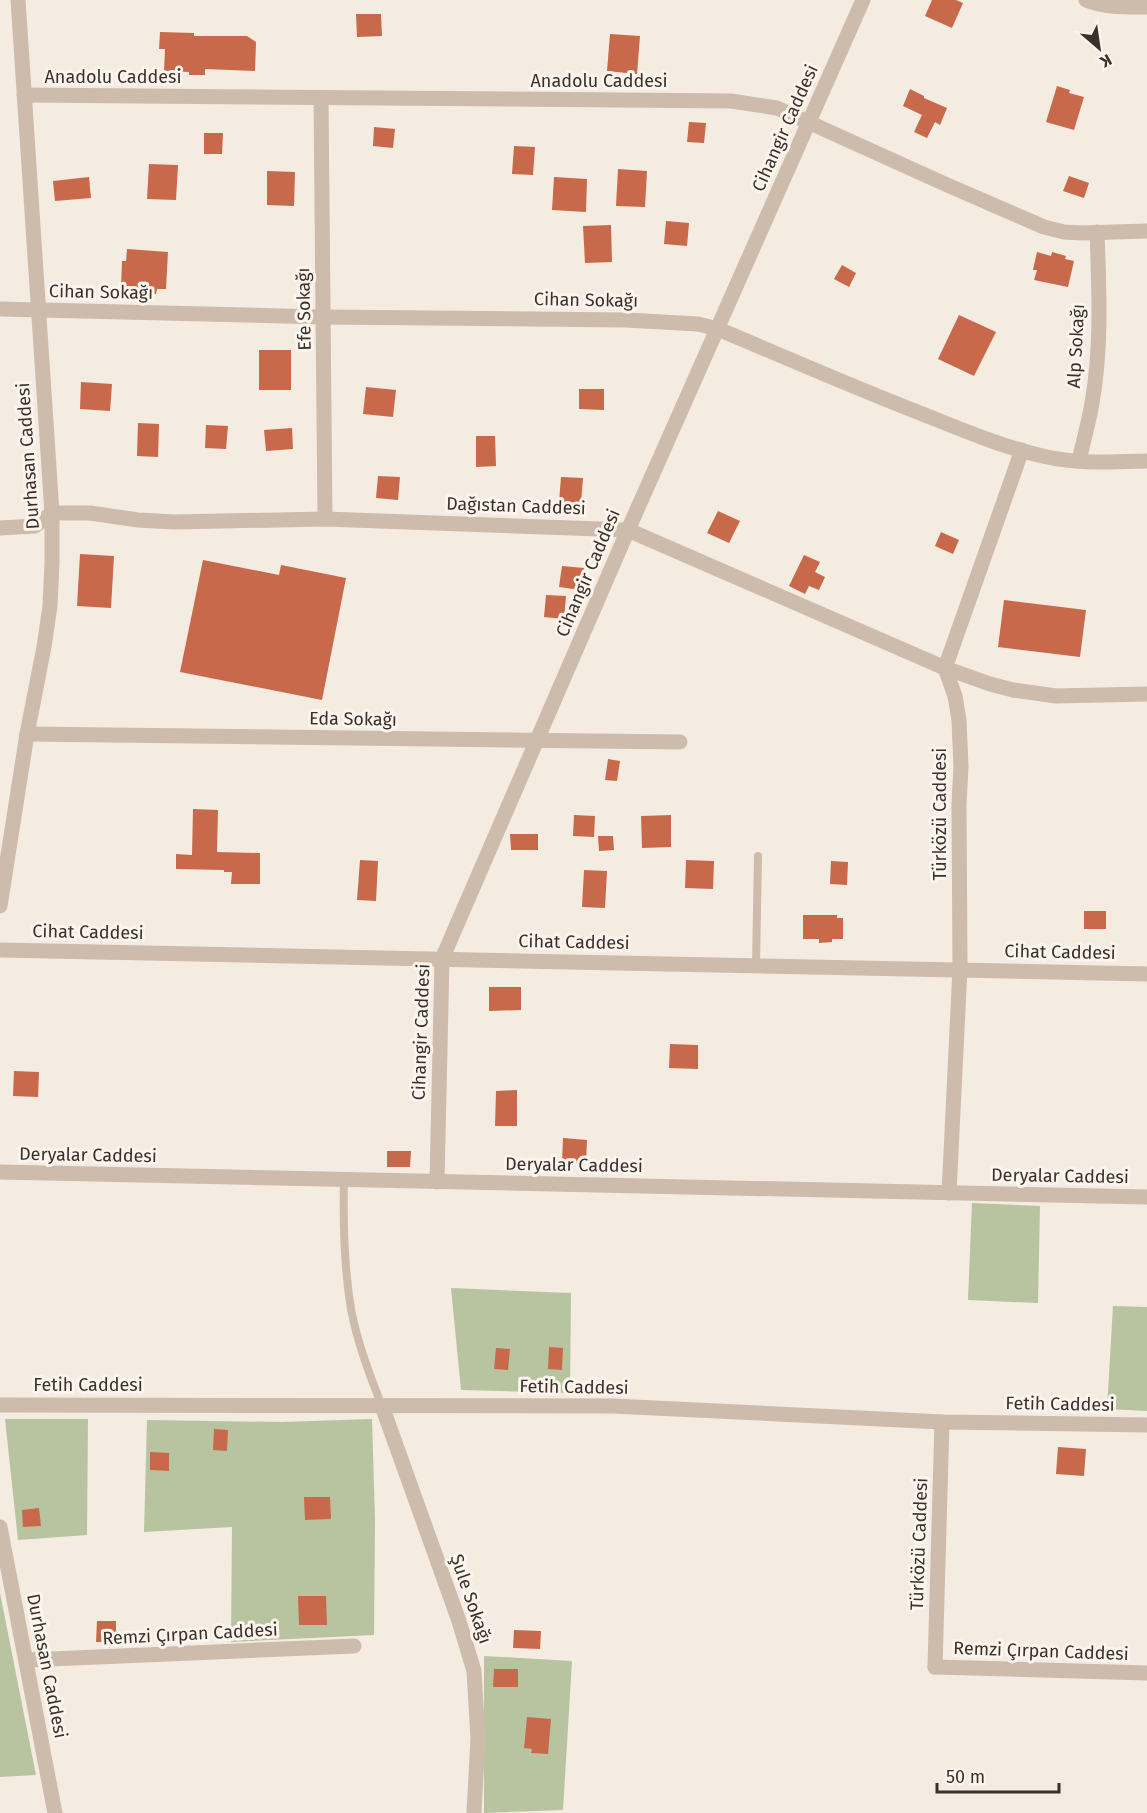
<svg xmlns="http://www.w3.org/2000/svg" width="1147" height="1813" font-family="'Fira Sans',sans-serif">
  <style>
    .green { fill: #b8c4a0 }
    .building { fill: #c8694b }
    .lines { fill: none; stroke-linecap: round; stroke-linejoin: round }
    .service { stroke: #cdbbac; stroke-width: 8 }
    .minor { stroke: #cdbbac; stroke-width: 15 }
    .tertiary { stroke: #cdbbac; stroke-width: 15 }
    .labels { text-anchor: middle; stroke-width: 6; stroke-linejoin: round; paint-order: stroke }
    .street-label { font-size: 18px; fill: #3b302b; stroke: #fbf5ee }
  </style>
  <rect width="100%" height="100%" fill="#f4ebe1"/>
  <!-- green -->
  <g class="green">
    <path d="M972,1203L1040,1206L1038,1303L968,1300Z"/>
    <path d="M451,1288L571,1293L570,1393L461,1390Z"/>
    <path d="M1113,1306L1147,1307V1411L1107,1409Z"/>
    <path d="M5,1419H88L87,1535L18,1540Z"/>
    <path d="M372,1419L375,1521L374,1635L231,1642L232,1527L144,1532L147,1420L281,1422Z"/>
    <path d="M0,1593L36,1775L0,1777Z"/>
    <path d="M484,1656L572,1661L563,1810L484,1813Z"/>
  </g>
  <!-- building -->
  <g class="building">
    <path d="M932,0H956L963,3L952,28L925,16Z"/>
    <path d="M356,14H381L382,36L357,37Z"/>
    <path d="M160,32L194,33V36H247L256,42L255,71L205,69V75H189V72L164,71L165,49H159Z"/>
    <path d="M610,34L640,36L637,74L607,71Z"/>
    <path d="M1057,86L1070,90L1069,93L1084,97L1074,130L1046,122Z"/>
    <path d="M910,89L924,96V98L947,108L940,125L935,122L927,138L914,132L922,115L903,106Z"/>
    <path d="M689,122L706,123L704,143L687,142Z"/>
    <path d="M374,127L395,129L393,148L373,146Z"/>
    <path d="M204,133H223L222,154H204Z"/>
    <path d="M514,146L535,147L533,175L512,174Z"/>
    <path d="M149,164L178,165L176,200L147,199Z"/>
    <path d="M618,169L647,171L645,207L616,206Z"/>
    <path d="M267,171L295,172L294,206L267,205Z"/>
    <path d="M1069,176L1089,183L1084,198L1063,191Z"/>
    <path d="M89,177L91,198L55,201L53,181Z"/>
    <path d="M554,177L587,179L586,212L552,210Z"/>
    <path d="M666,221L689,223L687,246L664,244Z"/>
    <path d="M611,225L612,262L585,263L583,226Z"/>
    <path d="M127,249L168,252L166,289H157L156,294L141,293V288L121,287L122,261H126Z"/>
    <path d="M1037,252L1051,256L1052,252L1066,256L1065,259L1074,261L1068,287L1034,280L1037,270H1033Z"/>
    <path d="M842,265L856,273L849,287L834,279Z"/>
    <path d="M959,315L996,332L974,376L938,359Z"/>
    <rect x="259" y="350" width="32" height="40"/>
    <path d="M81,382L112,384L110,411L80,409Z"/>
    <path d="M366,387L396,390L393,417L363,414Z"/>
    <path d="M579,389H604V410L579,409Z"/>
    <path d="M138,423L159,424L158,457L137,456Z"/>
    <path d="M206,425L228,426L226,449L205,448Z"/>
    <path d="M292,428L293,449L266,451L264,430Z"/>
    <path d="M476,436H495L496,466L476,467Z"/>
    <path d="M378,476L400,477L398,500L376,498Z"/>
    <path d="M561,477L583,478L581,503L559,502Z"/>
    <path d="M718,511L740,521L729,543L707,533Z"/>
    <path d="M941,532L959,540L953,554L935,546Z"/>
    <path d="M80,554L114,556L111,608L77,606Z"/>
    <path d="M804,555L820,562L815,572L825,577L819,590L809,586L805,594L789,586Z"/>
    <path d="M203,560L279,575L281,565L346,578L322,700L180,672Z"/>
    <path d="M562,566L584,568L581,590L559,587Z"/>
    <path d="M546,595L566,596L564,619L544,617Z"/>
    <path d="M1004,600L1086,610L1080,657L998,647Z"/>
    <path d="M608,759L620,761L617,781L605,780Z"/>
    <path d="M193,809L218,810L217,852L260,853V884H231L232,872H224V870L176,869V854L192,855Z"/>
    <path d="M574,815L595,816L594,837L573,836Z"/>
    <path d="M671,815V847L642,848L641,816Z"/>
    <path d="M510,834H538V850H511Z"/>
    <path d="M598,836H613L614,850L599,851Z"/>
    <path d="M360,860L378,861L376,901L357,900Z"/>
    <path d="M686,860L714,861L713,889L685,888Z"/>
    <path d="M831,861L848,862L847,885L830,884Z"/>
    <path d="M584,870L607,871L605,908L582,907Z"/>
    <rect x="1084" y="911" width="22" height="18"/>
    <path d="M803,915H837V918H843V939H832V942L819,943V939H803Z"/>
    <path d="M489,987H521V1010L489,1011Z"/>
    <path d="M670,1044L698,1045V1069L669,1068Z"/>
    <path d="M14,1071L39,1072L38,1097L13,1096Z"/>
    <path d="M517,1090V1126H495L496,1091Z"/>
    <path d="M563,1138L587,1140L586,1163L562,1162Z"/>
    <path d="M387,1151H411L410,1167H387Z"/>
    <path d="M549,1347L563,1348L562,1370L548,1369Z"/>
    <path d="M496,1348L510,1349L508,1370L494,1369Z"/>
    <path d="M214,1429L228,1430L227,1451L213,1450Z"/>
    <path d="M1058,1447L1086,1449L1084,1476L1056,1474Z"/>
    <path d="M150,1452L169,1453V1471L150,1470Z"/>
    <path d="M304,1497H330L331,1519L305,1520Z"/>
    <path d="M39,1508L41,1526L23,1527L22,1510Z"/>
    <path d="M298,1596H326L327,1625H299Z"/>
    <path d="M97,1621H116V1642H96Z"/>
    <path d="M514,1630L541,1631L540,1649L513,1648Z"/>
    <path d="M494,1669H518V1687H493Z"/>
    <path d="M527,1717L551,1719L548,1754L531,1753L532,1749L524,1748Z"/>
  </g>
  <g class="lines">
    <!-- service -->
    <g class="service">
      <path d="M756,965L758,856"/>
      <path d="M344,1180C343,1222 344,1267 351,1309C357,1342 369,1374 382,1406"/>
    </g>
    <!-- minor -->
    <g class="minor">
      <path d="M1086,0C1106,8 1126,7 1147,7"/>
      <path d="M321,98L325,519"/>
      <path d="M0,309L323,317L626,320L698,324L718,329C787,358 855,388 925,415C965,431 1005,448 1047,457C1080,464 1113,462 1147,461"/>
      <path d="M1079,461C1083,442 1089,422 1092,403C1102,346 1099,289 1097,232"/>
      <path d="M0,528L35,526L52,513H90L138,520L174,522L325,519L628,530L945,668L990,684L1013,690L1056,696L1147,694"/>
      <path d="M27,734L680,742"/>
      <path d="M0,950L1147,974"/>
      <path d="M0,1172L1147,1197"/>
      <path d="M0,1405L613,1406L942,1422L1147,1425"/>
      <path d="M382,1406L459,1621L474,1671L478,1738L474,1813"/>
      <path d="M27,1660L354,1646"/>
      <path d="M935,1667L1147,1673"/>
    </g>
    <!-- tertiary -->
    <g class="tertiary">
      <path d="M24,95L731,101L777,108L945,184L1044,227L1064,232L1082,233L1147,231"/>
      <path d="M0,906L27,734L44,647L50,606L52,563V513L18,0"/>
      <path d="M437,1182L442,959L628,530L863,0"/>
      <path d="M949,1193L960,969L959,804L961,767L959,720L955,696L945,668L1022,450"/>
      <path d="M0,1527L55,1813"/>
      <path d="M935,1667L942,1422"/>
    </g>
  </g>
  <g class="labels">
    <!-- street labels -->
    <g class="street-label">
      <text x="113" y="83">Anadolu Caddesi</text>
      <text x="599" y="87">Anadolu Caddesi</text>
      <text transform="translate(785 128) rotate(-66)" y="6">Cihangir Caddesi</text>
      <text transform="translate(101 292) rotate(1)" y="6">Cihan Sokağı</text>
      <text transform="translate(586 300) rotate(1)" y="6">Cihan Sokağı</text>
      <text transform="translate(304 309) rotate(-91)" y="6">Efe Sokağı</text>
      <text transform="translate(1076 346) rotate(-87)" y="6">Alp Sokağı</text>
      <text transform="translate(28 456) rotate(-94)" y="6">Durhasan Caddesi</text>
      <text transform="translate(516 506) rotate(2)" y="6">Dağıstan Caddesi</text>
      <text transform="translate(588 573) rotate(-67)" y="6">Cihangir Caddesi</text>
      <text transform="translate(353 719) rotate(1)" y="6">Eda Sokağı</text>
      <text transform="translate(940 814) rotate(-90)" y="6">Türközü Caddesi</text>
      <text transform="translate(88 932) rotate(1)" y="6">Cihat Caddesi</text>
      <text transform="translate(574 942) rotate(1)" y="6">Cihat Caddesi</text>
      <text transform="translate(1060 952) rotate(1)" y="6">Cihat Caddesi</text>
      <text transform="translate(421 1032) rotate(-88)" y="6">Cihangir Caddesi</text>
      <text transform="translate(88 1155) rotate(1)" y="6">Deryalar Caddesi</text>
      <text transform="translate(574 1165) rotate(1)" y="6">Deryalar Caddesi</text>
      <text transform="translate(1060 1176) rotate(1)" y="6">Deryalar Caddesi</text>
      <text x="88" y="1391">Fetih Caddesi</text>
      <text transform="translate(574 1387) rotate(1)" y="6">Fetih Caddesi</text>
      <text transform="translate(1060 1404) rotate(1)" y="6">Fetih Caddesi</text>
      <text transform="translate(919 1544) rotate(-88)" y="6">Türközü Caddesi</text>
      <text transform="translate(471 1599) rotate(71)" y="6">Şule Sokağı</text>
      <text transform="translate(190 1634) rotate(-3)" y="6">Remzi Çırpan Caddesi</text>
      <text transform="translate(1041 1651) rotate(2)" y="6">Remzi Çırpan Caddesi</text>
      <text transform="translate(47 1666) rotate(79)" y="6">Durhasan Caddesi</text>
    </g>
  </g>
  <!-- north arrow -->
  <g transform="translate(1099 48) rotate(151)" stroke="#fbf5ee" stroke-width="4.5" paint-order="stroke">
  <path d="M0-4.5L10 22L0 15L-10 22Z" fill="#3b302b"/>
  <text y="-9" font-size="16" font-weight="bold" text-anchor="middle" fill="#3b302b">K</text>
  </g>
  <!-- scale -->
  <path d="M937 1783v9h122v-9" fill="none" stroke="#3b302b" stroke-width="3"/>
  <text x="946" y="1783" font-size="18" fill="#3b302b" stroke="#fbf5ee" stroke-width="4.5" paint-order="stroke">50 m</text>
</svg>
